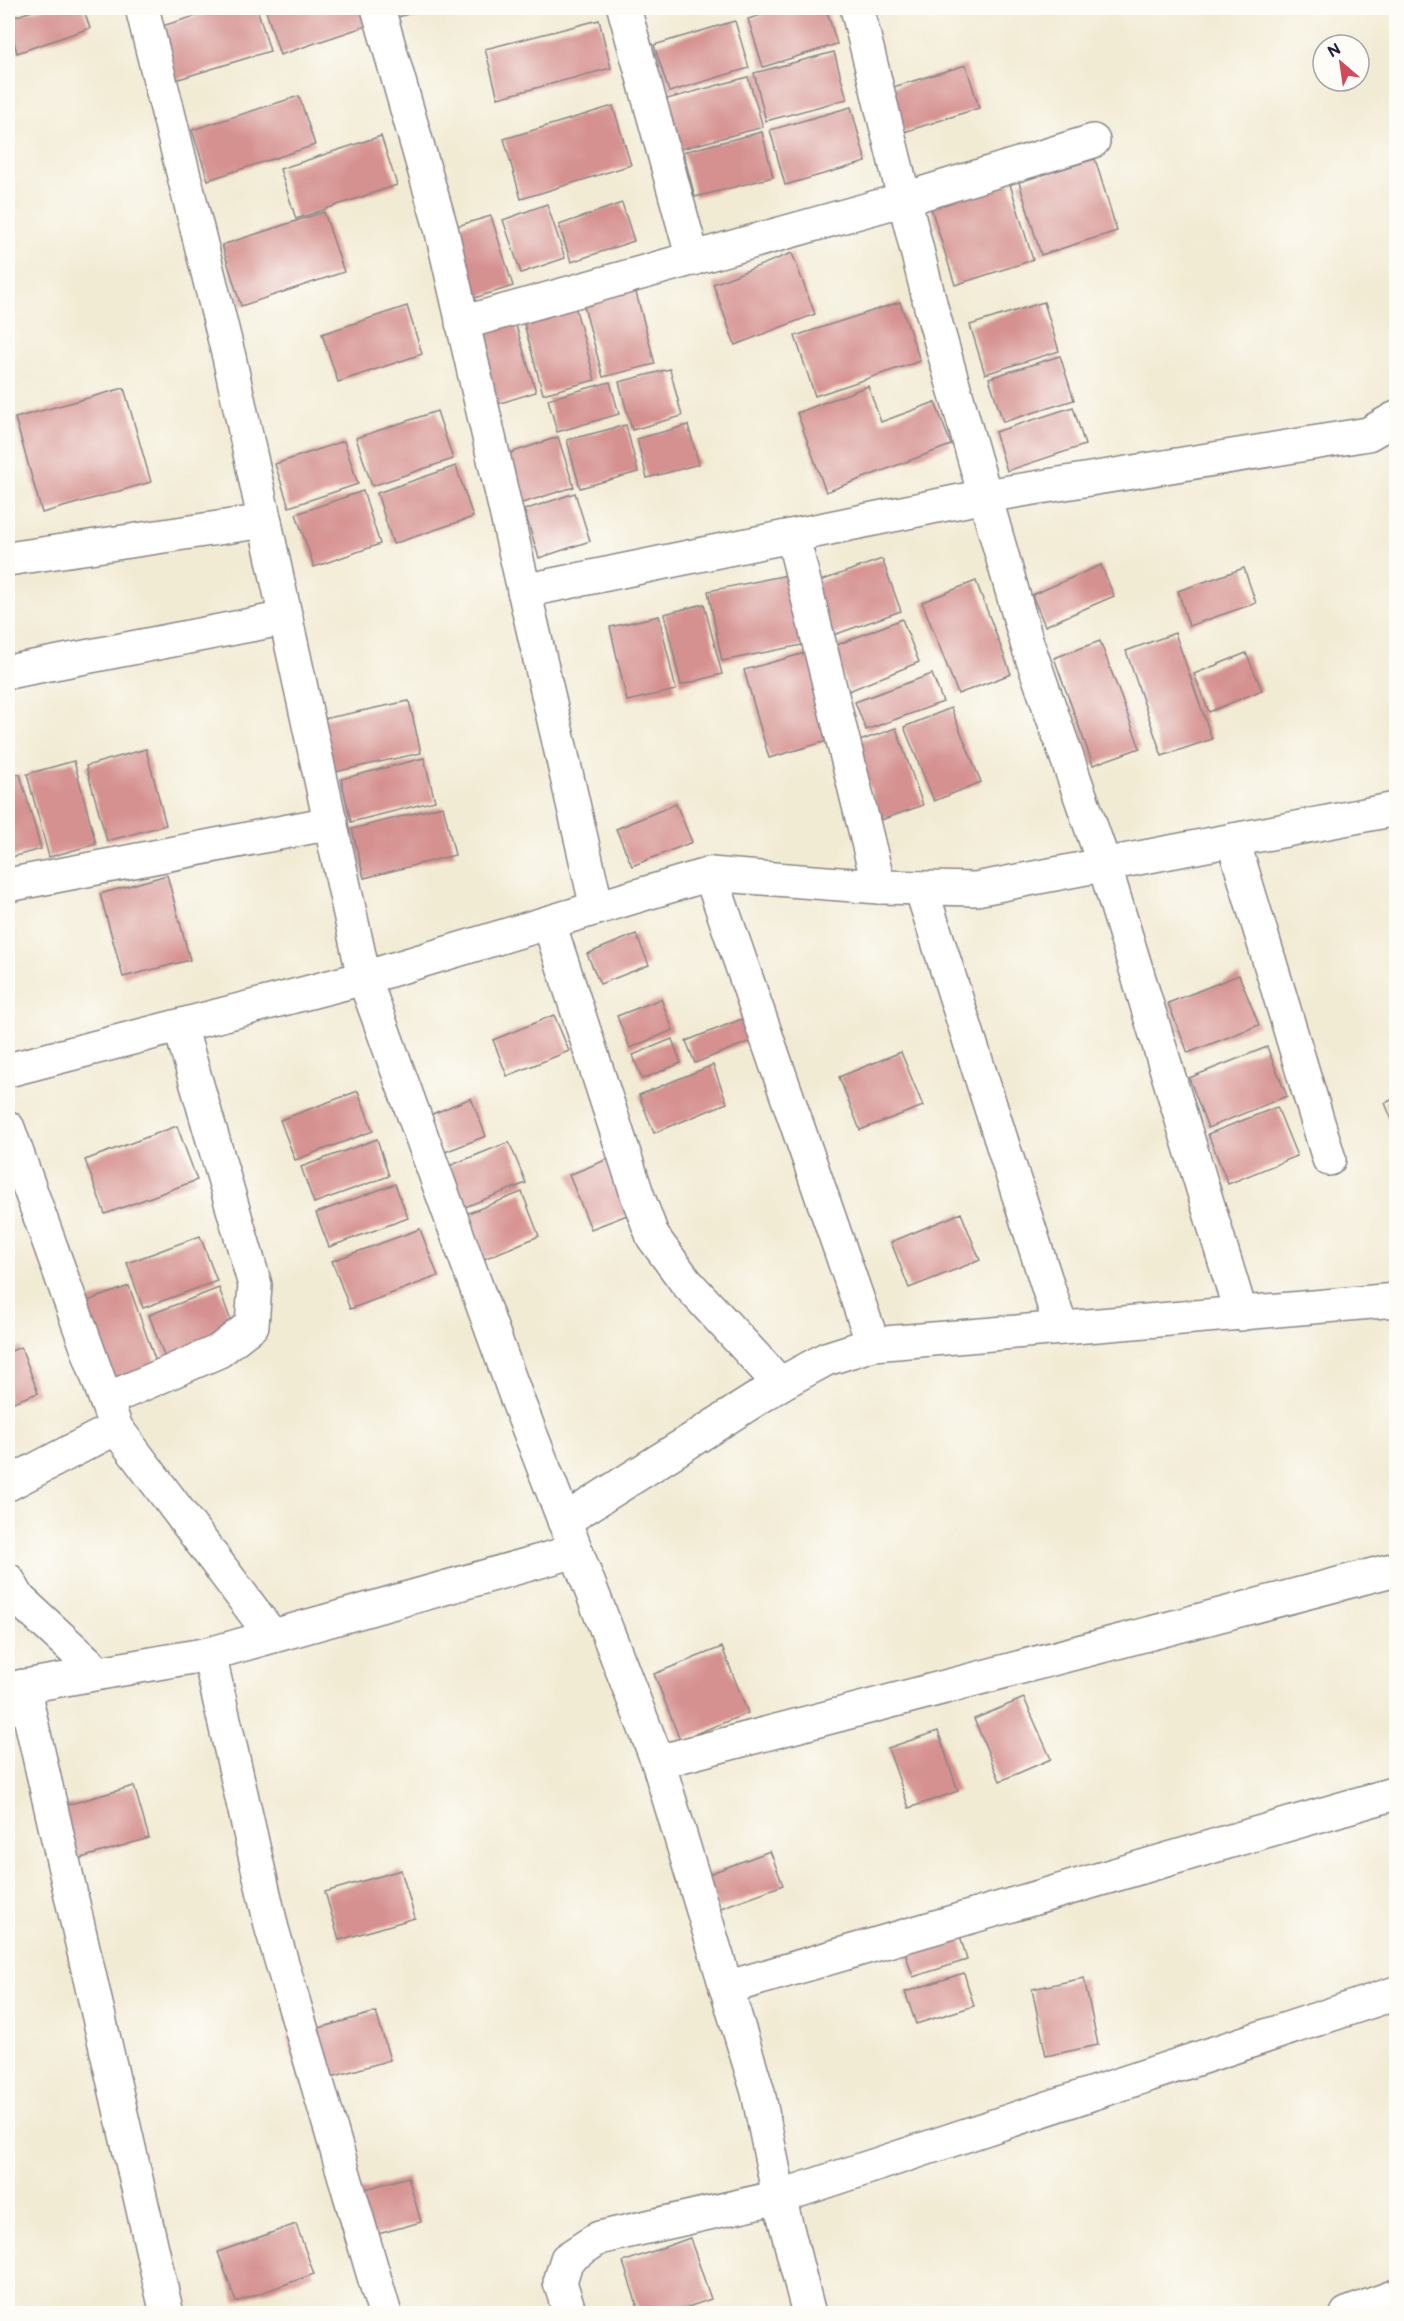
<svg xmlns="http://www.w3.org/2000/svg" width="1404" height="2321" font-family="'Balsamiq Sans',sans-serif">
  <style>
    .building { fill: #d5918f }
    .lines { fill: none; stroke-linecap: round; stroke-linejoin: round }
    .street-casing { stroke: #8a8688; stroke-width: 36 }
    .street { stroke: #fff; stroke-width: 33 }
  </style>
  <rect width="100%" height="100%" fill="#fdfcf7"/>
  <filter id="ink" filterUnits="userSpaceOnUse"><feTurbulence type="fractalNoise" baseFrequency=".0167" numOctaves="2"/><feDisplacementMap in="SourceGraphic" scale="12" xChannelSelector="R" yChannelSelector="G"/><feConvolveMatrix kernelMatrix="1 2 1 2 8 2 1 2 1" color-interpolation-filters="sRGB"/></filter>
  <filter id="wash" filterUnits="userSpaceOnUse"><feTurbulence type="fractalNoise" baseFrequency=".008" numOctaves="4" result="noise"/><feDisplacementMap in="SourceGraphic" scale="24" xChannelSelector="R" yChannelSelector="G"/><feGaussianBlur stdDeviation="1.35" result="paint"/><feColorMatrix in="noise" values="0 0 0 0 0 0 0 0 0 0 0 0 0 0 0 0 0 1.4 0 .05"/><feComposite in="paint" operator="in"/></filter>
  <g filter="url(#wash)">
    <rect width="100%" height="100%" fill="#f2ebd4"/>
    <g id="blocks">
      <!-- building -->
      <g class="building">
        <path d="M41,8H83L90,28L17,53L8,19Z"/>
        <path d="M222,8H257L270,51L169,82L152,29Z"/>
        <path d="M265,8H363L369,25L280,55Z"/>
        <path d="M388,8H429L391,19Z"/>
        <path d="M784,8H826L837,44L763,67L748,19Z"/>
        <path d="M599,20L611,68L498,98L485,49Z"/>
        <path d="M735,21L749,68L669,92L654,45Z"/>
        <path d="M834,52L847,99L766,121L754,73Z"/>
        <path d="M966,65L979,108L904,132L890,88Z"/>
        <path d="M748,77L763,127L673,151L660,101Z"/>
        <path d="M299,96L315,145L208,180L192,130Z"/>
        <path d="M613,106L631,165L521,199L504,139Z"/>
        <path d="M851,107L866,162L785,185L770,130Z"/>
        <path d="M762,132L773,177L695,197L683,152Z"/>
        <path d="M381,136L397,185L296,219L280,169Z"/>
        <path d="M1095,159L1117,231L1041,255L1019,182Z"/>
        <path d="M1009,181L1033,260L955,285L930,205Z"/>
        <path d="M622,203L634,241L571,262L559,225Z"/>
        <path d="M547,204L565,258L521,273L503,220Z"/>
        <path d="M324,212L344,272L241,306L222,245Z"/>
        <path d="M491,216L513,286L471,299L450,228Z"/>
        <path d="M792,253L815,314L735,345L713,284Z"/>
        <path d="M634,285L655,364L603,377L582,299Z"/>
        <path d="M900,302L920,361L815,396L795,336Z"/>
        <path d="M1044,302L1059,351L985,374L970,325Z"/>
        <path d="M407,306L422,354L338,382L322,334Z"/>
        <path d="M575,306L595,380L543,394L523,320Z"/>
        <path d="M514,319L536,392L494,405L472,331Z"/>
        <path d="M1060,356L1074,400L1003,422L989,378Z"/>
        <path d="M670,369L682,416L632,430L619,382Z"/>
        <path d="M610,382L619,414L557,432L548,399Z"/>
        <path d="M868,386L881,422L935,402L951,445L826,492L797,413Z"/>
        <path d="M124,388L151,482L42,513L15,418Z"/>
        <path d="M1073,407L1085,445L1007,471L995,432Z"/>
        <path d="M437,411L453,459L372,486L356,438Z"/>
        <path d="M626,425L638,472L580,488L567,440Z"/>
        <path d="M688,425L699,464L647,478L637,439Z"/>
        <path d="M558,437L574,487L519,504L504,455Z"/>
        <path d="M344,441L358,484L289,507L275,464Z"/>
        <path d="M456,466L473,517L393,544L377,493Z"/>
        <path d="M363,491L380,544L314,567L296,514Z"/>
        <path d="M575,493L590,541L539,558L524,510Z"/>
        <path d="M882,559L901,611L828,637L809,585Z"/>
        <path d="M1101,565L1114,596L1045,626L1032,595Z"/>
        <path d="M1244,568L1256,603L1189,626L1178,591Z"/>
        <path d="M793,574L807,644L722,661L708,591Z"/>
        <path d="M976,581L1011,674L958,694L922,602Z"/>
        <path d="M704,604L722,674L681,685L664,614Z"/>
        <path d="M659,616L676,690L627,701L610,627Z"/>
        <path d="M902,619L919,662L849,691L832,647Z"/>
        <path d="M1175,633L1212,739L1162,756L1126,651Z"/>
        <path d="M1100,641L1140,748L1093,765L1054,658Z"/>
        <path d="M816,650L841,737L769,758L744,670Z"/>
        <path d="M1246,653L1262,690L1209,712L1194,674Z"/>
        <path d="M932,674L943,702L866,730L855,702Z"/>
        <path d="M409,701L421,753L334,772L323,719Z"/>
        <path d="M951,708L981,782L934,801L904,727Z"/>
        <path d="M896,728L923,805L881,820L854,743Z"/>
        <path d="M146,749L166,825L107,841L86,766Z"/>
        <path d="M424,758L435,801L351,822L341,779Z"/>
        <path d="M74,761L96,844L49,857L27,774Z"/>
        <path d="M20,774L41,849L8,858V777Z"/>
        <path d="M676,804L692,842L632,866L616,829Z"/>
        <path d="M443,806L455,855L364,878L352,829Z"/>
        <path d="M167,875L190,960L123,977L100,894Z"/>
        <path d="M636,934L649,965L600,984L587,954Z"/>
        <path d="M1239,975L1259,1025L1188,1053L1168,1003Z"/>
        <path d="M661,999L673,1030L630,1048L617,1016Z"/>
        <path d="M554,1015L569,1051L507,1076L493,1040Z"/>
        <path d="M752,1015L761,1037L695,1063L686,1041Z"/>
        <path d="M672,1039L681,1063L642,1079L633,1055Z"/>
        <path d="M1267,1047L1287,1096L1208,1128L1189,1078Z"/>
        <path d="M901,1052L923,1106L860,1130L839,1077Z"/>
        <path d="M713,1065L727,1103L654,1133L639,1095Z"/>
        <path d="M358,1091L373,1131L295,1160L280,1120Z"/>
        <path d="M471,1098L486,1136L445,1152L430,1115Z"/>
        <path d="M1396,1098V1124L1394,1125L1385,1103Z"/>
        <path d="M1277,1107L1297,1156L1228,1184L1208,1134Z"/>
        <path d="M177,1126L197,1180L105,1214L85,1160Z"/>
        <path d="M377,1139L389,1176L314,1203L301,1167Z"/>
        <path d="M509,1142L526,1183L465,1207L449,1166Z"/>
        <path d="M613,1157L635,1212L591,1229L569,1175Z"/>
        <path d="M395,1184L408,1218L329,1247L316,1213Z"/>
        <path d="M522,1192L539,1236L484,1259L466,1214Z"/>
        <path d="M961,1213L980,1260L909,1288L891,1242Z"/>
        <path d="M420,1229L438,1276L350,1309L332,1261Z"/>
        <path d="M200,1236L217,1281L143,1308L127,1263Z"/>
        <path d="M129,1286L157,1365L97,1387L68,1308Z"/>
        <path d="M219,1288L236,1335L166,1361L149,1315Z"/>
        <path d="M21,1347L38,1393L8,1404V1352Z"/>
        <path d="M722,1647L748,1713L680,1740L654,1674Z"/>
        <path d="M1024,1698L1051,1759L1000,1781L974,1719Z"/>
        <path d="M938,1731L958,1791L909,1808L888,1748Z"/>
        <path d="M134,1786L149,1838L64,1863L49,1810Z"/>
        <path d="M770,1851L783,1885L718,1909L706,1875Z"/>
        <path d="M401,1870L415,1918L339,1940L325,1892Z"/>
        <path d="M959,1932L967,1960L913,1977L904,1949Z"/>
        <path d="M964,1973L974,2006L916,2024L905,1992Z"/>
        <path d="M1084,1978L1098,2045L1046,2056L1032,1989Z"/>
        <path d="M376,2012L390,2060L301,2086L287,2037Z"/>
        <path d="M408,2177L421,2222L346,2243L334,2198Z"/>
        <path d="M296,2224L314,2274L236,2302L218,2252Z"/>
        <path d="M690,2238L711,2299L668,2314H640L623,2262Z"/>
      </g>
    </g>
  </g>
  <g filter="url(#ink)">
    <use href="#blocks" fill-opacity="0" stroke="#8a8688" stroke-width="1.5"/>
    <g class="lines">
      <defs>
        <g id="street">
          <path d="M142,8L229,357L364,978L517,1399L658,1762L758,2092L779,2197L809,2314"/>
          <path d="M378,8L441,228L597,908"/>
          <path d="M624,8L693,259"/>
          <path d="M857,8L931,307L1027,643L1104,864L1241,1314"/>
          <path d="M462,323L905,199L1093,141"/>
          <path d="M793,537L879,887"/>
          <path d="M8,559L265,521"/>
          <path d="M524,591L985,496L1368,434L1396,418"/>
          <path d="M8,672L286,618"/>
          <path d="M1233,840L1329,1159"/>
          <path d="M710,874L873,1344"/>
          <path d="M8,885L331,823"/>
          <path d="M921,888L1061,1328"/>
          <path d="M549,923L638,1197L653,1237L686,1282L780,1384"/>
          <path d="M8,1070L364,978L710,874L879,887L976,889L1396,809"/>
          <path d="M8,1128L116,1428L272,1636"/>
          <path d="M106,1400L219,1351L252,1325L255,1285L180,1026"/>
          <path d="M8,1484L116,1428"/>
          <path d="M564,1521L780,1384L826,1359L873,1344L1396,1300"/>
          <path d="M8,1580L19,1599L99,1673"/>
          <path d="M23,1686L167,2314"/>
          <path d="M8,1689L209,1654"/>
          <path d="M658,1762L1396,1569"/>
          <path d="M726,1988L1396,1793"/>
          <path d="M385,2314L272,1929L209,1654L576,1551"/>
          <path d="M570,2314L560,2282L567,2259L599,2238L779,2197L1396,1993"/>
          <path d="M1347,2314L1396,2296"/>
        </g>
      </defs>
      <!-- street casing -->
      <use href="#street" class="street-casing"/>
      <!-- street -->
      <use href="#street" class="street"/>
    </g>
  </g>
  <!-- margin -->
  <rect width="1404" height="2321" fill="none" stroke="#fdfcf7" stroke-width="30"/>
  <!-- north arrow -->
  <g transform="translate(1341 63) rotate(331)"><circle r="28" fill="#fdfcf7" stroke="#a5a5ac" stroke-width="1.5"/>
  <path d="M0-4.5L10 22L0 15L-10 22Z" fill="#d1495b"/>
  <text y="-9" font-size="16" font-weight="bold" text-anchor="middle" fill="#22223b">N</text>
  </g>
</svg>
